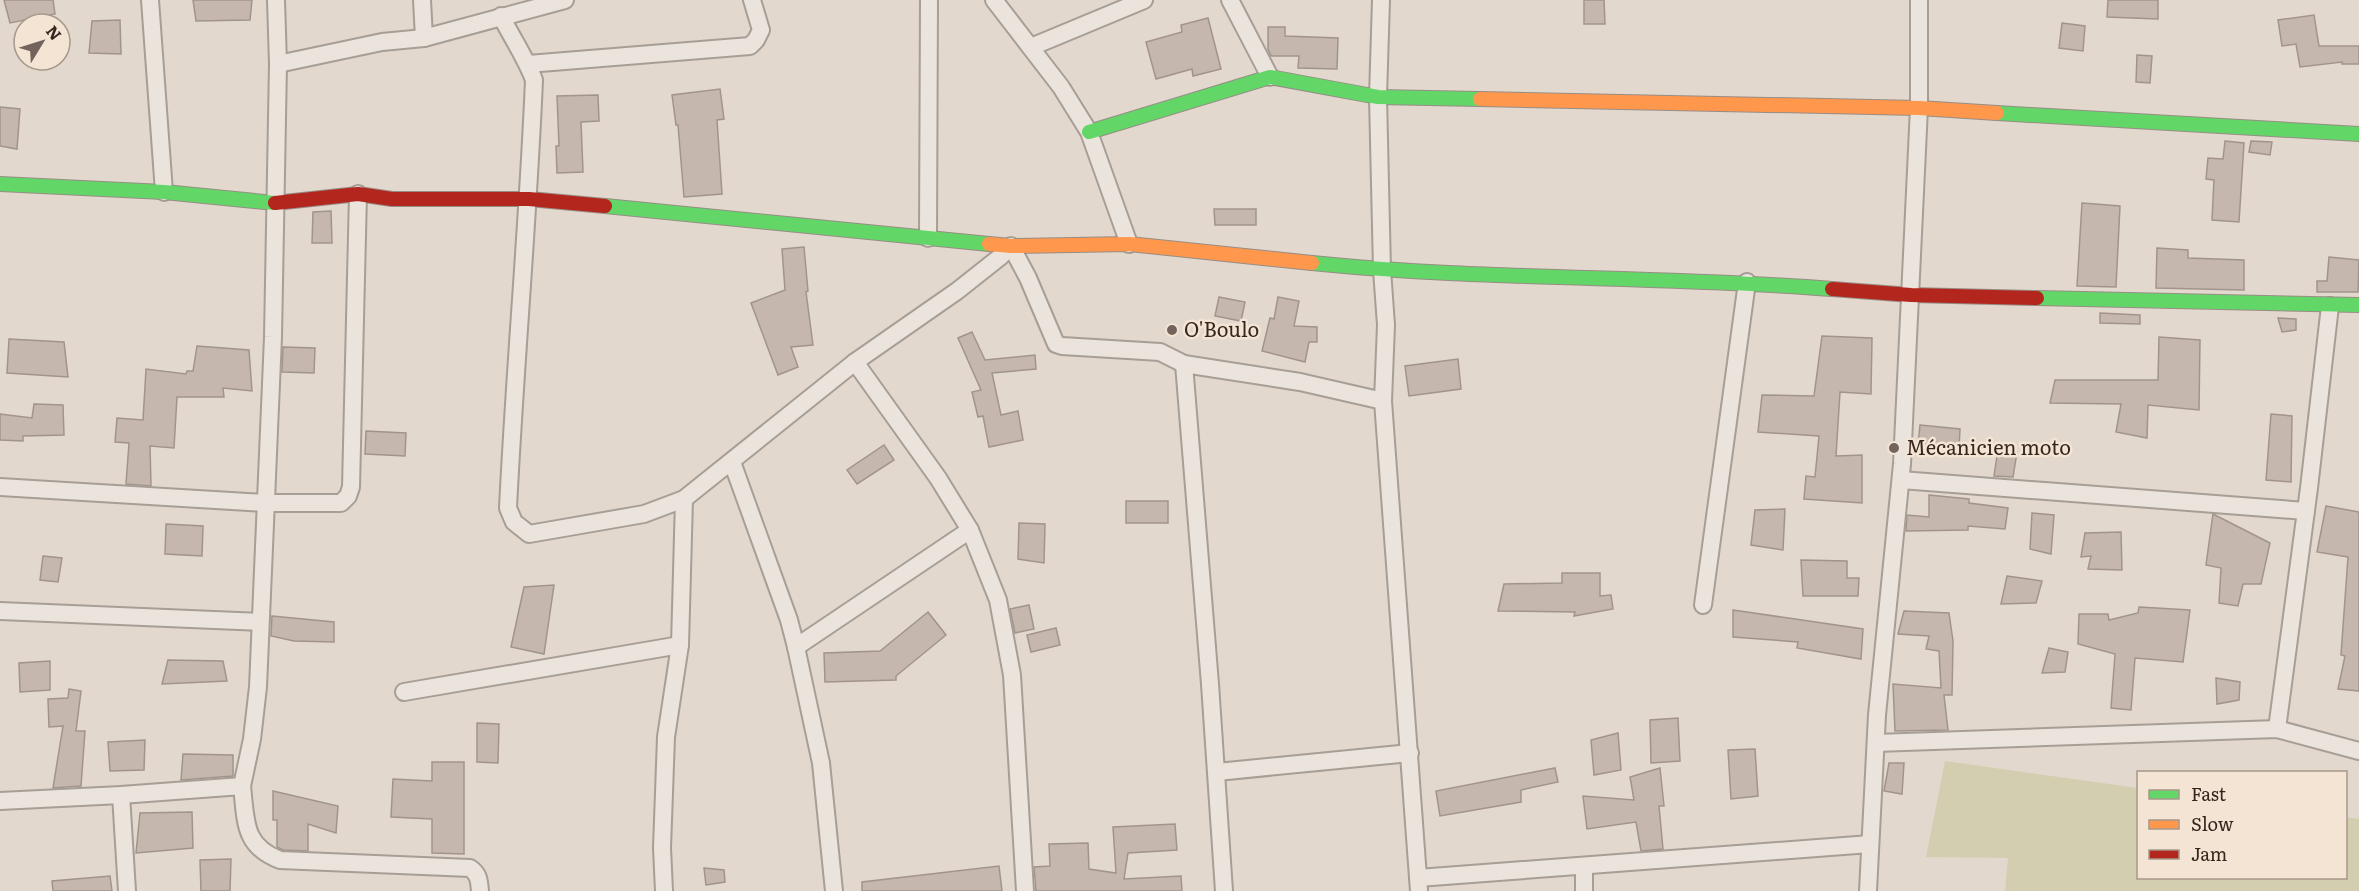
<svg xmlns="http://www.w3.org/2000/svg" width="2359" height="891" font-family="Literata,serif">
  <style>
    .green { fill: #d4ceb0 }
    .building { fill: #c5b6ae; stroke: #a2948c; stroke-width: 1.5 }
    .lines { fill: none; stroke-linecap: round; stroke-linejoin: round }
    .street-casing { stroke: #a79e96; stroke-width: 20 }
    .fast-casing { stroke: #978d86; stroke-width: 16 }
    .slow-casing { stroke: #978d86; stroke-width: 16 }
    .jam-casing { stroke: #978d86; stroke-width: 16 }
    .street { stroke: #eae4dd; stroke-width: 16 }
    .fast { stroke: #63d668; stroke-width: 14 }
    .slow { stroke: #ff974d; stroke-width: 14 }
    .jam { stroke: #b3261e; stroke-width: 14 }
    .poi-dot { fill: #72645c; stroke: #f3e4d3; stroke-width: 2 }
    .labels { text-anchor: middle; stroke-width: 5; stroke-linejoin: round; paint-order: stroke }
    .poi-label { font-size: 20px; fill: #35251f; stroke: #f3e4d3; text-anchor: start }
  </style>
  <rect width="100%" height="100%" fill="#e2d8cd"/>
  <!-- green -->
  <path class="green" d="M1945,761L2138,788V878H2346V817L2359,819V891H2005L2008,858L1926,857Z"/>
  <!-- building -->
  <g class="building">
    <path d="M4,0H53L55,14L10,23Z"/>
    <path d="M193,0H252L250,20L196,21Z"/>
    <path d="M1584,0H1604L1605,24H1584Z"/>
    <path d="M2108,0H2158V19L2107,17Z"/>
    <path d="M2314,15L2319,46H2359V64H2342V62L2300,67L2296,44L2282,46L2278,20Z"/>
    <path d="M1208,18L1221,69L1193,76L1192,69L1156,79L1146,42L1182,32L1181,25Z"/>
    <path d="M120,20L121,54L89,53L92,21Z"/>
    <path d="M2062,23L2085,26L2083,51L2059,48Z"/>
    <path d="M1268,27H1285V36L1338,38L1337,69L1298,68L1299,56H1271L1268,49Z"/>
    <path d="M2137,55L2152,56L2150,83L2136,82Z"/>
    <path d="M720,89L724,119L717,120L722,194L684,197L678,125H676L672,95Z"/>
    <path d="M598,95L599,121L581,122L583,172L557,173L556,146H559L557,96Z"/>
    <path d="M0,107L20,109L17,149L0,146Z"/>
    <path d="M2225,141L2244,143L2239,222L2212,220L2214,180L2206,179L2208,158L2223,159Z"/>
    <path d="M2251,141L2272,142L2270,155L2249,152Z"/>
    <path d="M2082,203L2120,206L2116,287L2077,286Z"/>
    <path d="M1214,209H1256V225H1215Z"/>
    <path d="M331,211L332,243H312L313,212Z"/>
    <path d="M804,247L808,291L806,292L813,345L791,347L798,367L778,375L751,303L785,290L782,249Z"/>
    <path d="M2157,248L2188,250V258L2244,260V290L2156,288Z"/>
    <path d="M2329,257L2359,260L2358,292H2317V281H2327Z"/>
    <path d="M1219,297L1245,302L1241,321L1215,316Z"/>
    <path d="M1278,297L1299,301L1294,326L1317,327V342H1309L1305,362L1262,351L1270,318L1274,319Z"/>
    <path d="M2100,313L2140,315V324L2100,323Z"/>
    <path d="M2278,318L2296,319V330L2282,332Z"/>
    <path d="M972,332L985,360L1035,355L1036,369L992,373L1001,415L1018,411L1023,440L989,447L983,416L978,417L972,392L981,390L958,338Z"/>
    <path d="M1822,336L1872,338L1871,394L1840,392L1836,456L1862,455V503L1804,499L1806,476L1815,477L1819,436L1758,432L1762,395L1814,396Z"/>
    <path d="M2159,337L2200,340L2199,410L2148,405L2147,438L2116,432L2121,404L2050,403L2055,380H2158Z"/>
    <path d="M9,339L64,342L68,377L7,373Z"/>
    <path d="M197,346L249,350L252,391L223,388L224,397H177L174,448L150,446L151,486L126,484L129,443L115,442L117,418L143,420L146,369L186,374L187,371H193Z"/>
    <path d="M283,347L315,348L314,373L282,372Z"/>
    <path d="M1458,359L1461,389L1409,396L1405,366Z"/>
    <path d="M34,404L63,405L64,435L23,436V441L0,440V414L32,418Z"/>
    <path d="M2271,414L2292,416L2291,482L2266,480Z"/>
    <path d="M1920,425L1960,429L1959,449L1918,445Z"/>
    <path d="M366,431L406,433L405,456L365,454Z"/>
    <path d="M884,445L894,460L857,484L847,470Z"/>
    <path d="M1998,449L2017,452L2013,477L1994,476Z"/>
    <path d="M1929,495L1969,499V503L2008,508L2005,529L1968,526V530L1906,531L1907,515L1929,517Z"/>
    <rect x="1126" y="501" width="42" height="22"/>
    <path d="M2326,506L2359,512V691L2338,689L2345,656L2341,655L2348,557L2317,552Z"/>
    <path d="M1785,509L1783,550L1751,545L1755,510Z"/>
    <path d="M2032,513L2054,515L2051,554L2030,549Z"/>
    <path d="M2213,514L2270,543L2261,584H2243L2238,606L2219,603L2221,568L2206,565Z"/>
    <path d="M1019,523L1045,524L1044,563L1018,559Z"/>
    <path d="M166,524L203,526L202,556L165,554Z"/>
    <path d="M2121,532L2122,570L2088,569L2091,556L2081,557L2085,533Z"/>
    <path d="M43,556L62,558L58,582L40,580Z"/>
    <path d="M1801,560L1847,561V578H1859L1858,596H1803Z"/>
    <path d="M1562,573H1600V596L1611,595L1613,609L1574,616L1575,612L1498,611L1504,584L1562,583Z"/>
    <path d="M2007,576L2042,581L2036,603L2001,604Z"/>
    <path d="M554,585L544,654L511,647L524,587Z"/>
    <path d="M1029,605L1034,629L1015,633L1010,609Z"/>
    <path d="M2139,607L2190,610L2183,662L2135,658L2131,710L2111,708L2115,654L2078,644L2079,614H2108L2109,620L2138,613Z"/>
    <path d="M1733,610L1863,629L1861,659L1797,648L1798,642L1733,637Z"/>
    <path d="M1904,611L1949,613L1953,641L1952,695H1944L1948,730L1895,731L1893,684L1941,688L1939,651L1926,649L1929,636L1898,634Z"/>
    <path d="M928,612L946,635L896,676V680L825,682L824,653L880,651Z"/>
    <path d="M272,616L334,622V642L294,641L271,636Z"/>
    <path d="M1056,628L1060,645L1031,652L1027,635Z"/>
    <path d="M2049,648L2068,652L2065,672L2042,673Z"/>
    <path d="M168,660L223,661L227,681L162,684Z"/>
    <path d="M50,661V690L20,692L19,663Z"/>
    <path d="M2216,678L2240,682L2239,700L2217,704Z"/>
    <path d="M69,689L81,691L76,731H85L81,786L53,788L63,726L49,727L48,699L68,698Z"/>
    <path d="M1678,718L1680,761L1651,763L1650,720Z"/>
    <path d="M477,723L499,724L498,763L477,762Z"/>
    <path d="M1618,733L1621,770L1594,775L1591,740Z"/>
    <path d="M145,740L144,770L110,771L108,742Z"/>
    <path d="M1755,749L1758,796L1731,799L1728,750Z"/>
    <path d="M183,754L233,755V776L181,780Z"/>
    <path d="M432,762H464V854L432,853V819L391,817L393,779L432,781Z"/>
    <path d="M1889,763H1904L1902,794L1884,791Z"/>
    <path d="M1555,768L1558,782L1521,790V802L1440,816L1436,791Z"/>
    <path d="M1660,768L1664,806H1659L1663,849L1641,851L1636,822L1587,829L1583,796L1634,800L1630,777Z"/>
    <path d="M273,791L338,806L336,833L308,824V851L283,850L277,847V820H273Z"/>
    <path d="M192,812L193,848L136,853L140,813Z"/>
    <path d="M1175,824L1177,850L1128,853L1124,879L1181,876L1182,891H1036L1034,867L1050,866L1049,844L1088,843L1089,869L1116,873L1113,827Z"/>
    <path d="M231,859L230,891H201L200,860Z"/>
    <path d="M999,866L1002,891H862V882Z"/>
    <path d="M704,868L724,870L725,882L706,885Z"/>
    <path d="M110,876L112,891H53L52,881Z"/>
  </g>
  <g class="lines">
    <defs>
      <g id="street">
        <path d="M150,0L164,192"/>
        <path d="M422,0L424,38"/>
        <path d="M994,0L1061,87L1089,132L1129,244"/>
        <path d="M1230,0L1270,77"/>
        <path d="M1381,0L1378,97L1382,270L1386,325L1383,401L1419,891"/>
        <path d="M501,16C512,38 526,58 534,80C528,223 515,365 508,508L514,522L529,534L644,514L684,499L855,362L957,291L1000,257L1011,246L1028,278L1056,344L1062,346L1160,352L1184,364L1300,382L1383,401"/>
        <path d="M1031,47L1144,0"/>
        <path d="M278,64L382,42L424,38L565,0"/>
        <path d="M528,64L750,46L756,40L761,30L752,0"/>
        <path d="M928,238L929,0"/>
        <path d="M855,362L938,478L970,530L998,600L1012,675L1025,891"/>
        <path d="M1184,364L1210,684L1224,891"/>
        <path d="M732,462L789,620L796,647L821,763L834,891"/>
        <path d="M1901,480L2306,511"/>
        <path d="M0,487L265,503H341L348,496L351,487L358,194"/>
        <path d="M1703,605L1747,282"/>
        <path d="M0,611L260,622"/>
        <path d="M796,647L970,530"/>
        <path d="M404,692L680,645"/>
        <path d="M2277,729L2309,488L2330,306"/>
        <path d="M1876,743L2277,729L2359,751"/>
        <path d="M1217,772L1410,753"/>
        <path d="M242,786C246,821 243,846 280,860L470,868C479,874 479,881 480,891"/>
        <path d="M121,795L127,891"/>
        <path d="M0,801L121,795L242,786L252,739L258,687L273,337L278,64L276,0"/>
        <path d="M1584,866V891"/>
        <path d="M1418,878L1870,844"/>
        <path d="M664,891L662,848L666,737L680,645L684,499"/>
        <path d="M1868,891L1877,715L1902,464L1919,108V0"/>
      </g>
      <g id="fast">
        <path d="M1997,113L2359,134"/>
        <path d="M1089,132L1270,77L1378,97L1480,99"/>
        <path d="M0,184L164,192L275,203"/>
        <path d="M605,206L989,244"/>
        <path d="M1312,263C1485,281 1659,275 1832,289"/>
        <path d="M2037,298L2359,305"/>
      </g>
      <g id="slow">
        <path d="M1480,99L1919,108L1997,113"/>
        <path d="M989,244L1011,246L1129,244L1312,263"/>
      </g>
      <g id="jam">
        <path d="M275,203L358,194L392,199H529L605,206"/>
        <path d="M1832,289L1911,295L2037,298"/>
      </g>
    </defs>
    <!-- street casing -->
    <use href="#street" class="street-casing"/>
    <!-- fast casing -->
    <use href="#fast" class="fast-casing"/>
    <!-- slow casing -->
    <use href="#slow" class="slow-casing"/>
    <!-- jam casing -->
    <use href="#jam" class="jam-casing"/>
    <!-- street -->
    <use href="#street" class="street"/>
    <!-- fast -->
    <use href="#fast" class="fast"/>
    <!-- slow -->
    <use href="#slow" class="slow"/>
    <!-- jam -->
    <use href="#jam" class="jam"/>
  </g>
  <!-- markers -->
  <g class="poi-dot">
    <circle cx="1172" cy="330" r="6"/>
    <circle cx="1894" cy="448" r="6"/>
  </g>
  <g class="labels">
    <!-- poi labels -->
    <g class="poi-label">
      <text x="1184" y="337">O'Boulo</text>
      <text x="1906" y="455">Mécanicien moto</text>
    </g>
  </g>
  <!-- legend -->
  <rect x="2137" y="771" width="210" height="108" fill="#f3e4d3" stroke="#a7988b" stroke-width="1.5"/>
  <rect x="2149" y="790" width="30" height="9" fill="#63d668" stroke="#a7988b" stroke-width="1.5"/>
  <text x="2191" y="801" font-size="18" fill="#35251f">Fast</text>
  <rect x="2149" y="820" width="30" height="9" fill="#ff974d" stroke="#a7988b" stroke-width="1.5"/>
  <text x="2191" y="831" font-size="18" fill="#35251f">Slow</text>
  <rect x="2149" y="850" width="30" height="9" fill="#b3261e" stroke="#a7988b" stroke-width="1.5"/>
  <text x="2191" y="861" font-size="18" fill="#35251f">Jam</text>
  <!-- north arrow -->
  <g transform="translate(42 42) rotate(52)"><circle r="28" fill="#f3e4d3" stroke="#a7988b" stroke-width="1.5"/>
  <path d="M0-4.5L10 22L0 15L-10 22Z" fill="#72645c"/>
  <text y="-9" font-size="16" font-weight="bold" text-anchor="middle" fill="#35251f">N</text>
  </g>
</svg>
